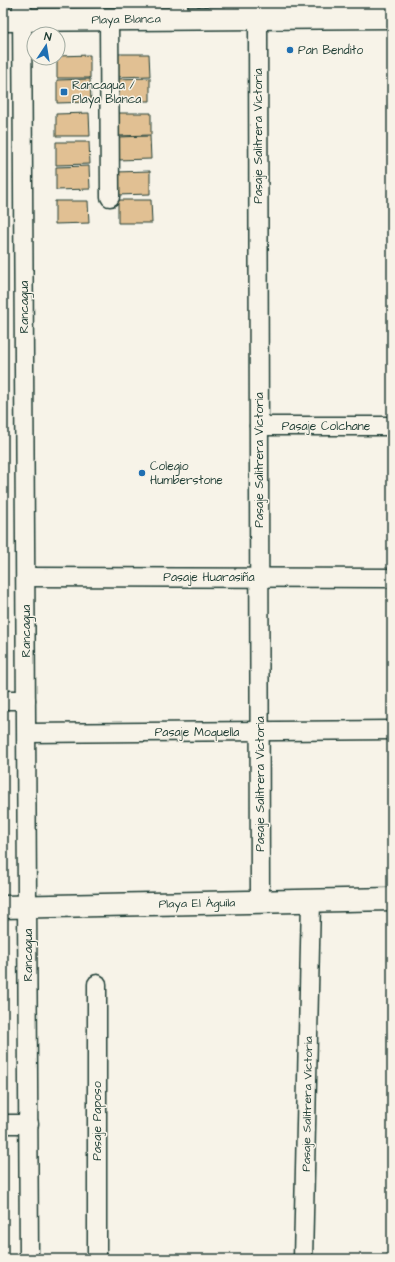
<svg xmlns="http://www.w3.org/2000/svg" width="395" height="1262" font-family="'Architects Daughter',sans-serif">
  <style>
    .building { fill: #e1c093; stroke: #1f3d34 }
    .lines { fill: none; stroke-linecap: round; stroke-linejoin: round }
    .minor-casing { stroke: #1f3d34; stroke-width: 21 }
    .tertiary-casing { stroke: #1f3d34; stroke-width: 25 }
    .minor { stroke: #f7f3e8; stroke-width: 18 }
    .tertiary { stroke: #f7f3e8; stroke-width: 22 }
    .poi-dot { fill: #1f6fb2; stroke: #f7f3e8; stroke-width: 1.5 }
    .labels { text-anchor: middle; stroke-width: 3; stroke-linejoin: round; paint-order: stroke }
    .street-label { font-size: 12px; fill: #1f3d34; stroke: #f7f3e8 }
    .poi-label { font-size: 12px; fill: #1f3d34; stroke: #f7f3e8; text-anchor: start }
  </style>
  <rect width="100%" height="100%" fill="#f7f3e8"/>
  <filter id="ink" filterUnits="userSpaceOnUse"><feTurbulence type="fractalNoise" baseFrequency=".025" numOctaves="2"/><feDisplacementMap in="SourceGraphic" scale="8" xChannelSelector="R" yChannelSelector="G"/><feConvolveMatrix kernelMatrix="1 2 1 2 8 2 1 2 1" color-interpolation-filters="sRGB"/></filter>
  <g filter="url(#ink)">
    <!-- building -->
    <g class="building">
      <path d="M116,54H149L150,76L116,77Z"/>
      <path d="M90,55V78H57V58H58V56Z"/>
      <path d="M150,78V101H117L116,79Z"/>
      <path d="M90,79L91,102L57,103V80Z"/>
      <path d="M89,113L90,136H56V114Z"/>
      <path d="M117,113H151V135L118,136Z"/>
      <path d="M150,136L151,159L117,160V137Z"/>
      <path d="M56,142H89L90,164L56,165Z"/>
      <path d="M89,166L90,189L56,190V167Z"/>
      <path d="M150,171V194L117,195L116,172Z"/>
      <path d="M118,200H151L152,223H118Z"/>
      <path d="M55,201H88L89,223L55,224Z"/>
    </g>
    <g class="lines">
      <defs>
        <g id="minor">
          <path d="M22,3L29,1259"/>
          <path d="M178,3V18"/>
          <path d="M258,18L260,902"/>
          <path d="M109,19L110,197"/>
          <path d="M259,426H392"/>
          <path d="M26,577L392,578"/>
          <path d="M3,700H26"/>
          <path d="M27,733L392,730"/>
          <path d="M3,1124H29"/>
          <path d="M97,1259V984"/>
          <path d="M303,1259L311,901"/>
        </g>
        <g id="tertiary">
          <path d="M3,20L392,17"/>
          <path d="M3,907L392,899"/>
        </g>
      </defs>
      <!-- minor casing -->
      <use href="#minor" class="minor-casing"/>
      <!-- tertiary casing -->
      <use href="#tertiary" class="tertiary-casing"/>
      <!-- minor -->
      <use href="#minor" class="minor"/>
      <!-- tertiary -->
      <use href="#tertiary" class="tertiary"/>
    </g>
  </g>
  <!-- markers -->
  <g class="poi-dot">
    <circle cx="290" cy="50" r="4"/>
    <rect x="60" y="88" width="8" height="8" rx="2"/>
    <circle cx="142" cy="473" r="4"/>
  </g>
  <g class="labels">
    <!-- street labels -->
    <g class="street-label">
      <text transform="translate(126 19) rotate(-1)" y="4">Playa Blanca</text>
      <text transform="translate(258 136) rotate(-90)" y="4">Pasaje Salitrera Victoria</text>
      <text transform="translate(24 307) rotate(-90)" y="4">Rancagua</text>
      <text x="326" y="430">Pasaje Colchane</text>
      <text transform="translate(259 460) rotate(-90)" y="4">Pasaje Salitrera Victoria</text>
      <text x="209" y="581">Pasaje Huarasiña</text>
      <text transform="translate(26 631) rotate(-90)" y="4">Rancagua</text>
      <text x="197" y="736">Pasaje Moquella</text>
      <text transform="translate(260 784) rotate(-90)" y="4">Pasaje Salitrera Victoria</text>
      <text transform="translate(197 903) rotate(-1)" y="4">Playa El Águila</text>
      <text transform="translate(28 955) rotate(-90)" y="4">Rancagua</text>
      <text transform="translate(307 1104) rotate(-89)" y="4">Pasaje Salitrera Victoria</text>
      <text transform="translate(97 1121) rotate(-90)" y="4">Pasaje Paposo</text>
    </g>
    <!-- poi labels -->
    <g class="poi-label">
      <text x="298" y="54">Pan Bendito</text>
      <text x="72" y="89">Rancagua /<tspan x="72" dy="14">Playa Blanca</tspan></text>
      <text x="150" y="470">Colegio<tspan x="150" dy="14">Humberstone</tspan></text>
    </g>
  </g>
  <!-- margin -->
  <rect width="395" height="1262" fill="none" stroke="#f7f3e8" stroke-width="16"/>
  <rect x="8" y="8" width="379" height="1246" fill="none" stroke="#1f3d34" stroke-width="1.5" filter="url(#ink)"/>
  <!-- north arrow -->
  <g transform="translate(46 46) rotate(12)"><circle r="19" fill="#f7f3e8" stroke="#a1aaa0"/>
  <path d="M0-3L7 15L0 10L-7 15Z" fill="#1f6fb2"/>
  <text y="-6" font-size="11" font-weight="bold" text-anchor="middle" fill="#1f3d34">N</text>
  </g>
</svg>
